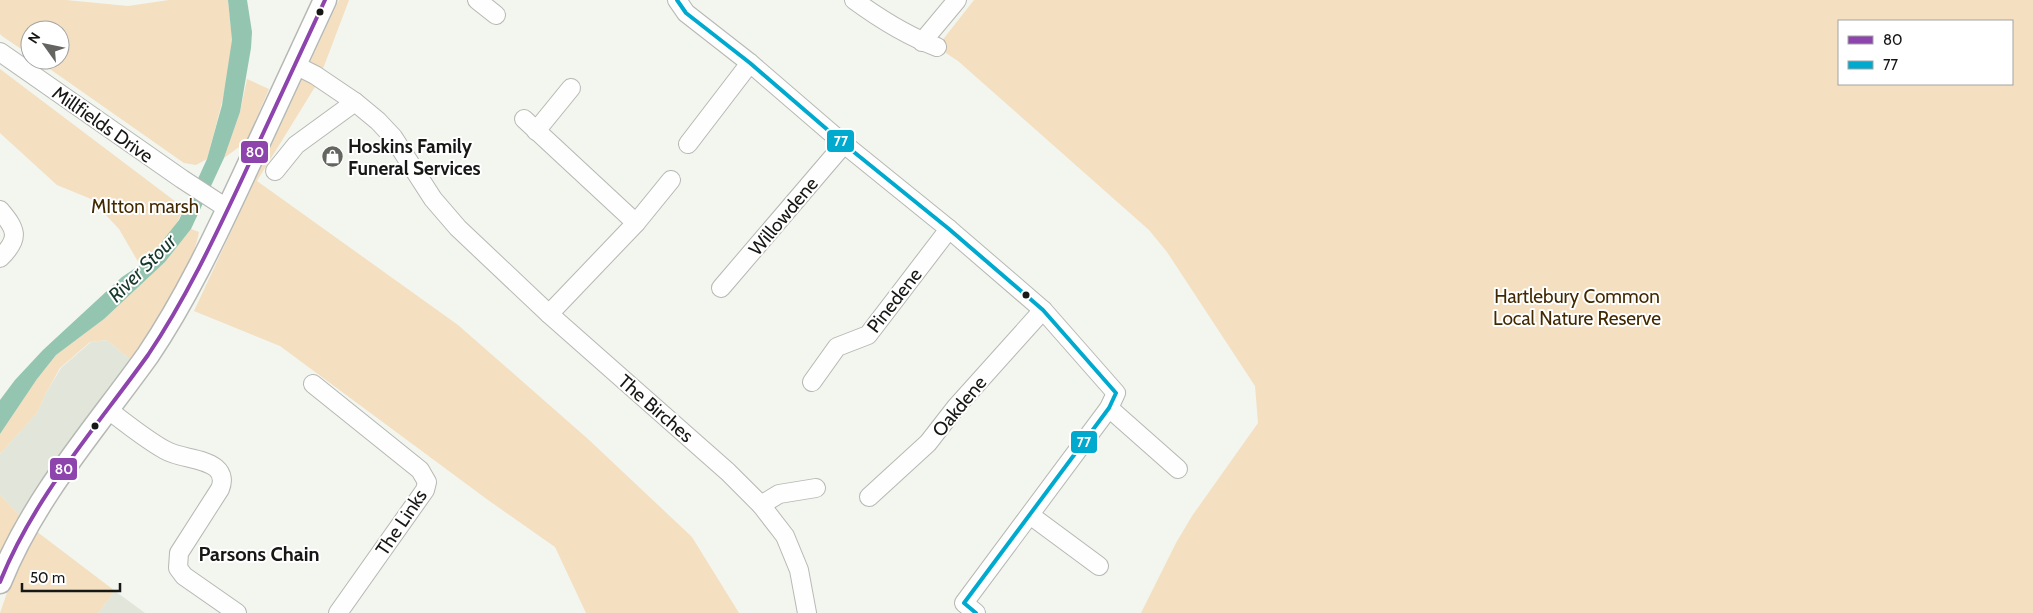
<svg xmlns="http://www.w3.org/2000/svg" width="2033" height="613" font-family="Cabin,sans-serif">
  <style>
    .built { fill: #e2e6da }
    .green { fill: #f4dfc1; fill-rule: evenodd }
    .water { fill: #93c5b0 }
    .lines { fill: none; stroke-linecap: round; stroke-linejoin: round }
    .minor-casing { stroke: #b6b8b4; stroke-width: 20 }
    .major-casing { stroke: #b6b8b4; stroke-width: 25 }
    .minor { stroke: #fdfefd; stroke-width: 18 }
    .major { stroke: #fdfefd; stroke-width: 22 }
    .bus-1-casing { stroke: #fff; stroke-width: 8 }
    .bus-2-casing { stroke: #fff; stroke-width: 8 }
    .bus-1 { stroke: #8e44ad; stroke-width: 4 }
    .bus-2 { stroke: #00a9ce; stroke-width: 4 }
    .bus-dot { fill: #171815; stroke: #fff; stroke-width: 2 }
    .labels { text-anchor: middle; stroke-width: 4; stroke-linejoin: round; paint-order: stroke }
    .street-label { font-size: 19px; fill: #171815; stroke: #fff }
    .poi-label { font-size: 19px; font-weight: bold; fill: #171815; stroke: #fff; text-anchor: start }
    .park-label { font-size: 19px; fill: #432900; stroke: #fff }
    .water-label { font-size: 20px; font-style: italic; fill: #17382c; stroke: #fff }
    .neighbourhood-label { font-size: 20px; font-weight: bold; fill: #171815; stroke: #fff }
    .line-badge { stroke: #fff; stroke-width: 2 }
    .badge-label { font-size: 14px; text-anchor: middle; font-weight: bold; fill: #fff }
  </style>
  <rect width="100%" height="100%" fill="#f3f5ef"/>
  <!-- built -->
  <g class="built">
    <path d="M107,340L131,360L67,445L37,487L20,516L0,495V454L37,413L46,393L61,368L91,342Z"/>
    <path d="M115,591L145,613H98Z"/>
  </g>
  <!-- green -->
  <g class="green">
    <path d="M0,0H66L128,6L169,0H228C229,14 232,29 232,42C229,82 217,121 207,159L196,165L184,163L37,60H60V30H30V55L2,36L0,34Z"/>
    <path d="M339,0H349L318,82L257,181L458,325L588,439L692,537L739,613H586L555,547L488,500L280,346L194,311Z"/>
    <path d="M974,0H2033V613H1141L1176,543L1192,516L1258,423L1255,386L1167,252L1149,230L958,61L937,47ZM1839,21H2012V84H1839Z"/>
    <path d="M0,69L184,208C181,213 180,217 177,222C168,238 154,252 140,265L119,229L91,199L57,185L0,133Z"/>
    <path d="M247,79L269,89L246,142L224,158L240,112Z"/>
    <path d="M191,229L199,232C191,274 154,325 131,360L107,340L90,342L60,368L46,393L37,413L0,454V434L37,379L56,355L104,319L165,262Z"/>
    <path d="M0,495L20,516L0,556Z"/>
    <path d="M36,531L115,591L98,613H0L15,570Z"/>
  </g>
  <!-- water -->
  <path class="water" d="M228,0H247L252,32L251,48L240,112L224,158L191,229L165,262L104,319L56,355L37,379L0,434V400L15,380L43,350L122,277L140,265L153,253L179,220L207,159L222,105L232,40Z"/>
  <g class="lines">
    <defs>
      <g id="minor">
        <path d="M477,0L496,15"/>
        <path d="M677,0L686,13L750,63L844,144L949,229L1043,310L1116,393L1109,408L964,603L976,613"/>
        <path d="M854,0C880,19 907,36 937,47"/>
        <path d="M922,42L957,0"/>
        <path d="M0,52L182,179L228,209"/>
        <path d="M295,65L315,75L355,102L378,121L393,137L433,199L458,228L549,314L728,472L761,505"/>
        <path d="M524,119L636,223"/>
        <path d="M536,131L571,88"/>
        <path d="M688,144L750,63"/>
        <path d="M275,171L296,145L355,102"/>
        <path d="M0,210C16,229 21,238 0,258"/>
        <path d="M721,288L844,144"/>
        <path d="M549,314L636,223L671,180"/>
        <path d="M812,382L837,347L868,335L949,229"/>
        <path d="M313,384L420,470L427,482L425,490L338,613"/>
        <path d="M1109,408L1178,469"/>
        <path d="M107,409C126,423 145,439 165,450C181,459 202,457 216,468C223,474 223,482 220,489L179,553L178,568L184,576L237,613"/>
        <path d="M869,497L928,443L956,407L1043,310"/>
        <path d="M1030,515L1099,566"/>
        <path d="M807,613L799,570L785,536L761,505L779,494L816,488"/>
      </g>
      <path id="major" d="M0,582C34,497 95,429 148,355C185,300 214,239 242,179C270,119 298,59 325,0"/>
    </defs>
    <!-- minor casing -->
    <use href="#minor" class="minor-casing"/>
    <!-- major casing -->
    <use href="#major" class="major-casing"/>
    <!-- minor -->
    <use href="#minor" class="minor"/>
    <!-- major -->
    <use href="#major" class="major"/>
    <defs>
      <path id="bus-1" d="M0,582C34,497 95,429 148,355C185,300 214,239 242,179C270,119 298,59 325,0"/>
      <path id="bus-2" d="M677,0L686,13L750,63L844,144L949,229L1043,310L1116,393L1109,408L964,603L976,613"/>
    </defs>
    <!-- bus-1 casing -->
    <use href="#bus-1" class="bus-1-casing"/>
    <!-- bus-2 casing -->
    <use href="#bus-2" class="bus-2-casing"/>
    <!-- bus-1 -->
    <use href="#bus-1" class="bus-1"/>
    <!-- bus-2 -->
    <use href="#bus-2" class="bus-2"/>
  </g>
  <!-- icons -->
  <defs>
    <symbol id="shop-disc" viewBox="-11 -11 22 22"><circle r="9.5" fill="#646561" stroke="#fff"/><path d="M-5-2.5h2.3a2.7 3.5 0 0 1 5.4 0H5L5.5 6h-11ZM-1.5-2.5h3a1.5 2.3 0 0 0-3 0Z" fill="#fff"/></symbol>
  </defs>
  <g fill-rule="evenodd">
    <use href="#shop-disc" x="320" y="144" width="25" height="25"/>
  </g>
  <!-- markers -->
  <g class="bus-dot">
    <circle cx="320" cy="12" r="4.5"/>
    <circle cx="1026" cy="295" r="4.5"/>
    <circle cx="95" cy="426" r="4.5"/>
  </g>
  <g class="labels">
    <!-- street labels -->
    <g class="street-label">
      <text transform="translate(103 124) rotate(35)" y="7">Millfields Drive</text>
      <text transform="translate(783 216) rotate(-50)" y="7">Willowdene</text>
      <text transform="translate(894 300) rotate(-52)" y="7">Pinedene</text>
      <text transform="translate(959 406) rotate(-50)" y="7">Oakdene</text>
      <text transform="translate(656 408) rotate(41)" y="7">The Birches</text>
      <text transform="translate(401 522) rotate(-56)" y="7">The Links</text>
    </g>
    <!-- poi labels -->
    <g class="poi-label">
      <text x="348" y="153">Hoskins Family<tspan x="348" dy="22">Funeral Services</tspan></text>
    </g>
    <!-- park labels -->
    <g class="park-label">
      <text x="145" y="213">MItton marsh</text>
      <text x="1577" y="303">Hartlebury Common<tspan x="1577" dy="22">Local Nature Reserve</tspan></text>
    </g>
    <!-- water labels -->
    <g class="water-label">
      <text transform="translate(142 268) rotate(-45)" y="7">River Stour</text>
    </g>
    <!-- neighbourhood labels -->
    <g class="neighbourhood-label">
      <text x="259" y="561">Parsons Chain</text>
    </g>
  </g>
  <g class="line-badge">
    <rect x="826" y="129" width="29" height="24" rx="5" fill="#00a9ce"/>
    <rect x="240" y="140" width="29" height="24" rx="5" fill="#8e44ad"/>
    <rect x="1070" y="430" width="28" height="24" rx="5" fill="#00a9ce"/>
    <rect x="49" y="457" width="29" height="24" rx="5" fill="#8e44ad"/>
  </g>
  <g class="badge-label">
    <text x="841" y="146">77</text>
    <text x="255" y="157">80</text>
    <text x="1084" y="447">77</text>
    <text x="64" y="474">80</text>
  </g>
  <!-- legend -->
  <rect x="1838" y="20" width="175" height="65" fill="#ffffff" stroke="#a2a3a1"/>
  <rect x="1848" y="36" width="25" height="8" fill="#8e44ad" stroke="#a2a3a1"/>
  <text x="1883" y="45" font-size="15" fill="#171815">80</text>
  <rect x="1848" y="61" width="25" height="8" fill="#00a9ce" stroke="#a2a3a1"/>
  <text x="1883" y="70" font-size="15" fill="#171815">77</text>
  <!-- north arrow -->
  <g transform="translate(45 45) rotate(303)"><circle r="24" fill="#ffffff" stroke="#a2a3a1"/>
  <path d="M0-4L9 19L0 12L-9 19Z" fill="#646561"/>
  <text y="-8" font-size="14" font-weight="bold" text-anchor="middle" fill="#171815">N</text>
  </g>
  <!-- scale -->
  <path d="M22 583v8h98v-8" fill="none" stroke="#171815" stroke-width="2.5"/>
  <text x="30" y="583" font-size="15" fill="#171815" stroke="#ffffff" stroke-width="4" paint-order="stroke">50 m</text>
</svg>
